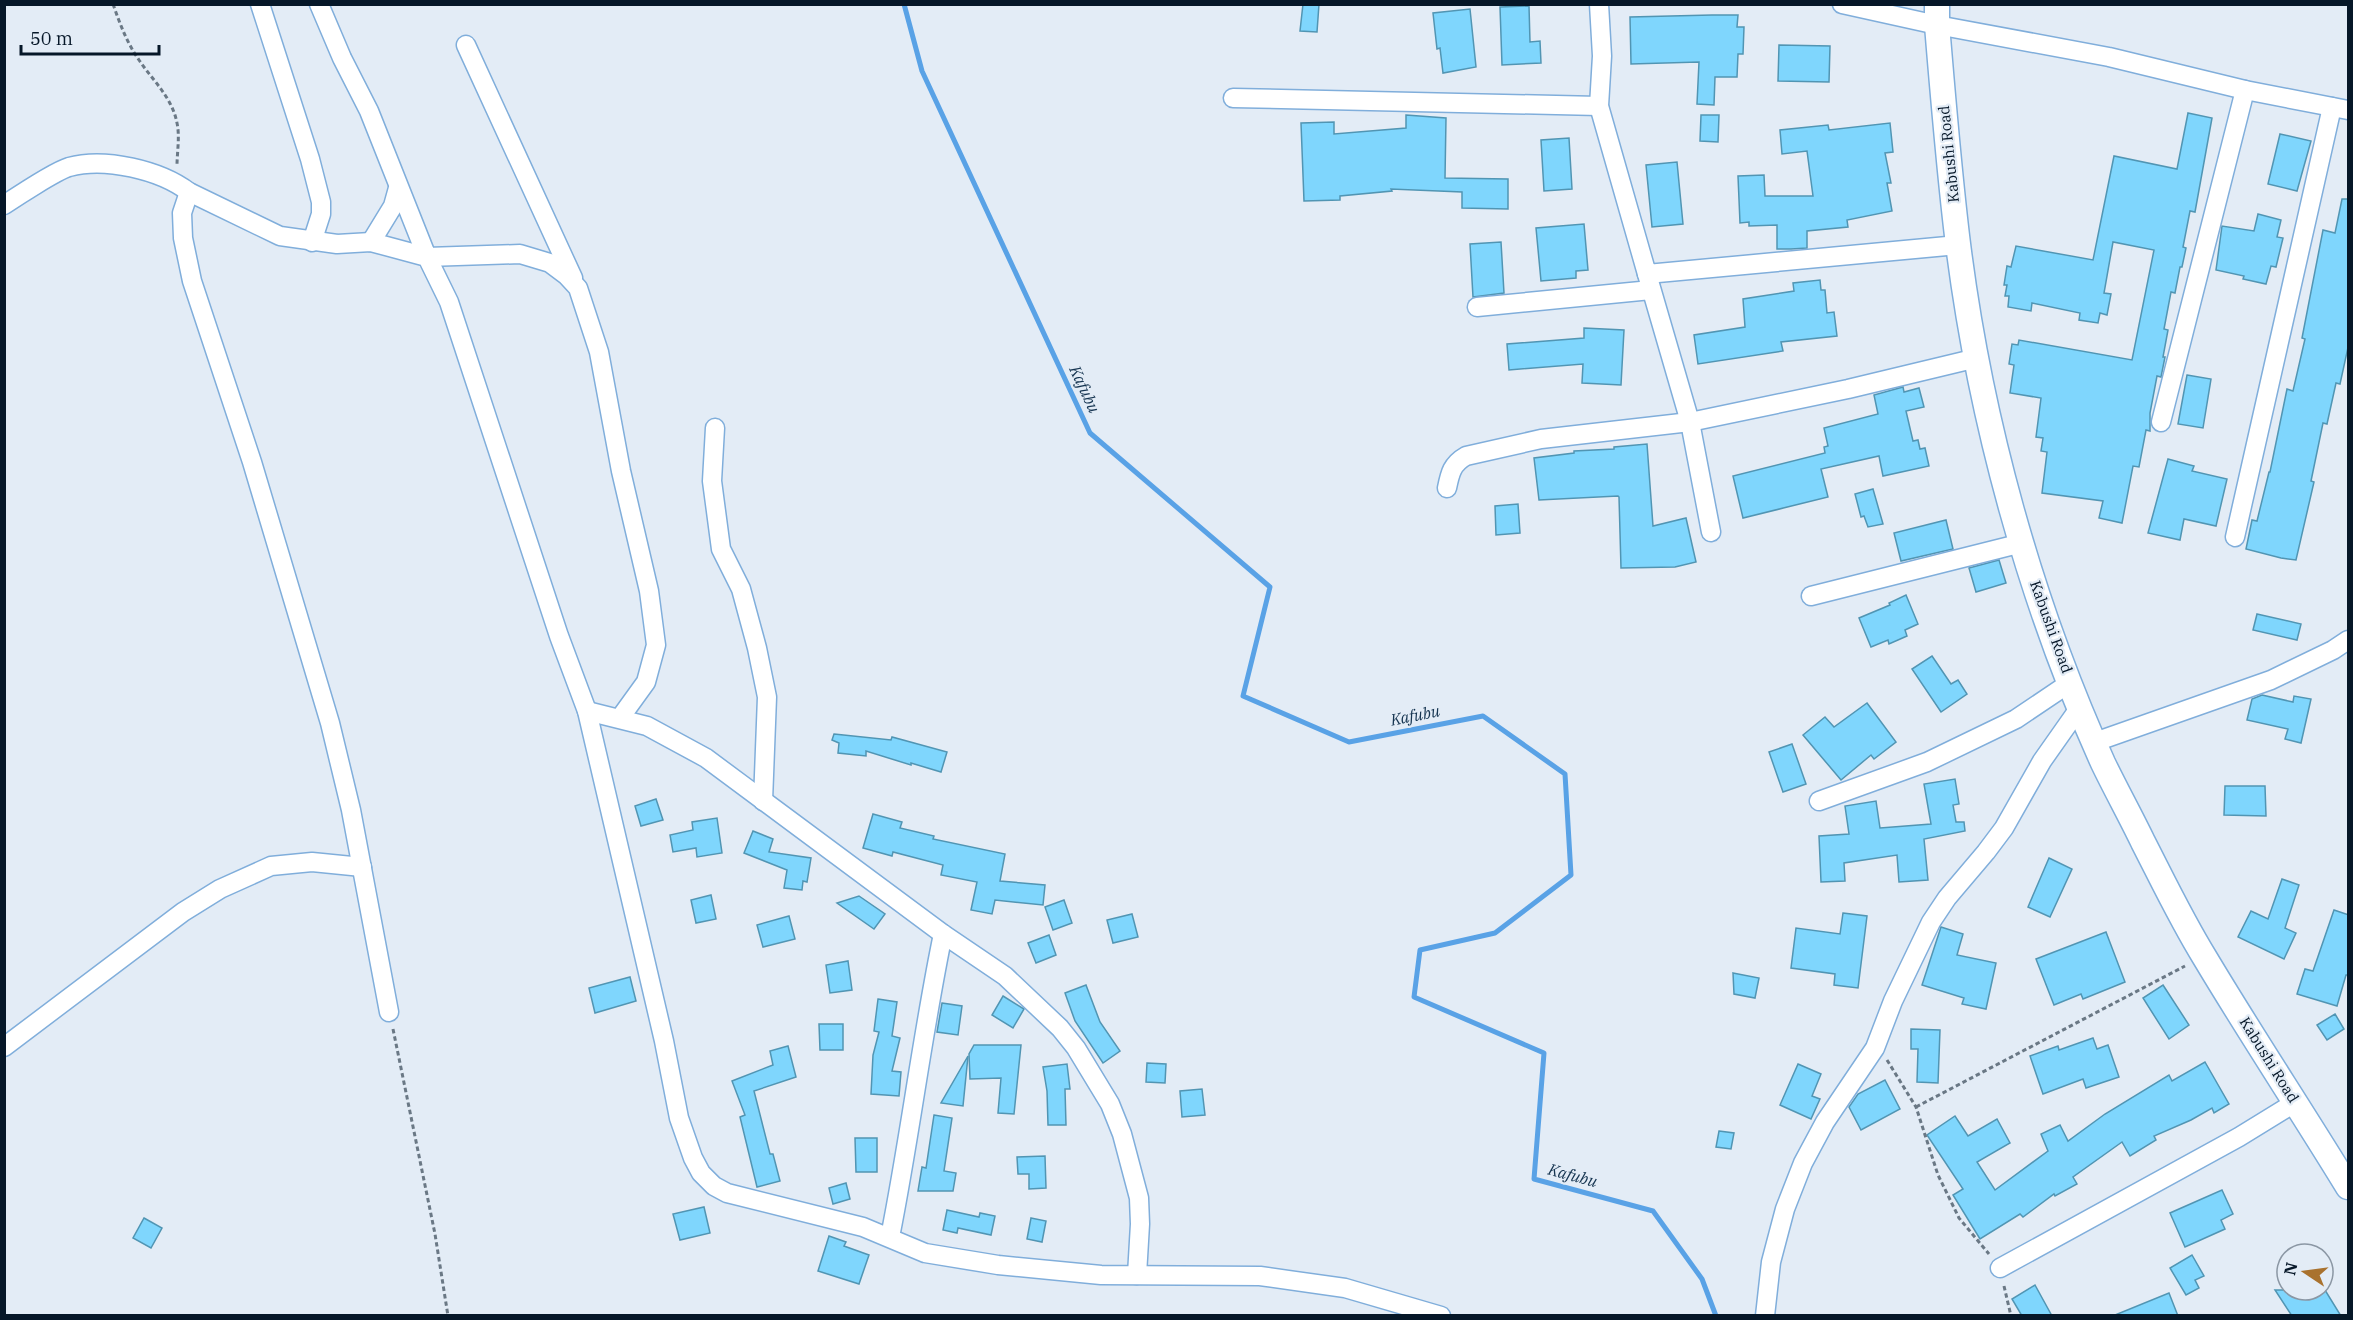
<svg xmlns="http://www.w3.org/2000/svg" width="2353" height="1320" font-family="'IBM Plex Serif',serif">
  <style>
    .lines { fill: none; stroke-linecap: round; stroke-linejoin: round }
    .stream { stroke: #59a2e6; stroke-width: 5 }
    .building { fill: #7fd6fd; stroke: #5195b3; stroke-width: 1.5 }
    .minor-casing { stroke: #80aedb; stroke-width: 21 }
    .secondary-casing { stroke: #80aedb; stroke-width: 27 }
    .path { stroke: #6a7885; stroke-width: 3; stroke-dasharray: 4.5 3; stroke-linecap: butt }
    .minor { stroke: #fff; stroke-width: 18 }
    .secondary { stroke: #fff; stroke-width: 24 }
    .labels { text-anchor: middle; stroke-width: 4.5; stroke-linejoin: round; paint-order: stroke }
    .street-label { font-size: 15px; fill: #061728; stroke: #e3ecf6 }
    .water-label { font-size: 16px; font-style: italic; fill: #153450; stroke: #e3ecf6 }
  </style>
  <rect width="100%" height="100%" fill="#e3ecf6"/>
  <g class="lines">
    <!-- stream -->
    <path class="stream" d="M904,4L922,71L1090,433L1270,587L1243,696L1349,742L1483,716L1565,774L1571,875L1495,933L1420,950L1414,997L1544,1053L1534,1179L1653,1211L1702,1279L1716,1316"/>
  </g>
  <!-- building -->
  <g class="building">
    <path d="M1303,4H1319L1317,32L1300,31Z"/>
    <path d="M1529,6L1530,42L1540,41L1541,63L1502,65L1500,7Z"/>
    <path d="M1470,9L1476,67L1443,73L1440,48L1437,49L1433,13Z"/>
    <path d="M1712,15H1738L1737,27H1744L1743,54H1738L1737,77H1715L1714,105L1697,104L1699,62L1631,64L1630,17Z"/>
    <path d="M1779,45L1830,46L1829,82L1778,81Z"/>
    <path d="M2188,113L2212,118L2195,212L2190,211L2183,247L2186,248L2182,267H2180L2175,293L2171,292L2164,329L2168,330L2163,357H2165L2161,377L2157,376L2150,413V431L2146,430L2139,467L2133,466L2122,523L2099,518L2103,501L2042,493L2047,452L2041,451L2043,438L2036,437L2041,398L2010,393L2014,365L2009,364L2012,344L2018,345L2019,340L2132,360L2154,250L2113,242L2104,293L2111,294L2107,315L2100,313L2098,323L2079,320L2080,313L2032,303L2031,311L2008,307L2009,296H2005L2007,285H2004L2007,266L2011,267L2016,246L2093,260L2114,156L2177,169Z"/>
    <path d="M1406,115L1446,118L1445,178L1508,179V209L1462,208V192L1391,189L1392,191L1340,196V200L1304,201L1301,123L1334,122V134L1406,128Z"/>
    <path d="M1701,115H1719L1718,142L1700,141Z"/>
    <path d="M1890,123L1893,152L1885,153L1891,183H1887L1892,211L1847,220L1848,227L1807,231V248L1791,249H1777V225L1749,226V222L1740,223L1738,176L1764,175L1765,196H1813L1807,151L1782,154L1780,130L1828,125L1829,130Z"/>
    <path d="M2280,134L2311,141L2297,191L2268,184Z"/>
    <path d="M1569,138L1572,189L1544,191L1541,140Z"/>
    <path d="M1677,162L1683,224L1652,227L1646,165Z"/>
    <path d="M2342,199H2349V343L2340,384L2336,383L2327,424L2323,423L2311,481L2314,482L2296,560L2281,558L2246,549L2252,520L2257,521L2269,472H2270L2287,389L2293,391L2305,339L2302,338L2323,230L2335,233Z"/>
    <path d="M2258,214L2281,220L2277,237L2283,238L2276,267L2271,266L2266,284L2243,279L2244,276L2216,270L2222,226L2254,231Z"/>
    <path d="M1584,224L1588,270L1576,271V278L1541,281L1536,228Z"/>
    <path d="M1501,242L1504,293L1473,297L1470,244Z"/>
    <path d="M1820,280L1821,290H1825L1827,313L1834,312L1837,336L1781,342L1783,351L1698,364L1694,335L1745,327L1743,299L1794,291L1793,283Z"/>
    <path d="M1584,328L1624,330L1621,385L1582,383L1583,364L1509,370L1507,344L1584,338Z"/>
    <path d="M2187,375L2211,379L2203,428L2178,424Z"/>
    <path d="M1903,387L1904,392L1919,388L1924,407L1906,411L1913,441L1918,440L1920,449L1925,448L1929,466L1883,476L1879,456L1821,469L1828,497L1743,518L1733,476L1825,453L1824,447L1828,446L1824,428L1878,414L1874,395Z"/>
    <path d="M1647,444L1653,526L1686,518L1696,562L1675,567L1621,568L1619,497L1618,496L1539,500L1534,458L1574,453V451L1614,449V447Z"/>
    <path d="M2168,459L2194,466L2192,471L2227,479L2216,526L2184,519L2180,540L2148,533Z"/>
    <path d="M1873,489L1883,524L1868,527L1864,516L1861,517L1855,494Z"/>
    <path d="M1518,504L1520,533L1496,535L1495,506Z"/>
    <path d="M1946,520L1953,549L1901,561L1894,533Z"/>
    <path d="M1999,560L2006,583L1976,592L1969,568Z"/>
    <path d="M1906,595L1918,624L1905,630L1907,636L1889,644L1888,640L1871,647L1859,618L1890,605L1889,603Z"/>
    <path d="M2257,614L2301,624L2297,640L2253,630Z"/>
    <path d="M1932,656L1951,684L1958,680L1967,694L1941,712L1912,669Z"/>
    <path d="M2262,695L2293,702L2294,696L2311,699L2301,743L2285,739L2288,729L2247,720L2252,699Z"/>
    <path d="M1867,703L1896,742L1874,759L1871,755L1841,780L1803,735L1825,717L1834,727Z"/>
    <path d="M834,734L891,740L892,737L947,752L941,772L911,763V765L866,751V756L838,753L839,743L832,740Z"/>
    <path d="M1792,744L1806,784L1783,792L1769,752Z"/>
    <path d="M1955,779L1959,804L1953,805L1956,822H1964L1965,831L1924,839L1928,880L1899,882L1897,855L1844,863L1845,881L1821,882L1819,836L1849,834L1845,806L1876,801L1880,828L1931,824L1924,784Z"/>
    <path d="M2225,786H2265L2266,816L2224,815Z"/>
    <path d="M656,799L663,820L641,826L635,806Z"/>
    <path d="M873,814L902,822L900,828L934,836L933,839L1005,854L1000,881L1045,885L1043,905L995,900L992,914L971,910L977,882L941,875L943,865L893,852L892,856L863,848Z"/>
    <path d="M717,818L722,853L697,857L696,848L673,852L670,835L693,830L692,822Z"/>
    <path d="M753,831L773,839L769,852L811,858L807,882L803,881L802,890L784,888L787,870L744,853Z"/>
    <path d="M2049,858L2072,869L2050,917L2028,907Z"/>
    <path d="M2282,879L2299,885L2285,928L2296,933L2284,959L2238,937L2251,911L2268,919Z"/>
    <path d="M711,895L716,919L696,923L691,900Z"/>
    <path d="M859,896L885,914L874,929L837,903Z"/>
    <path d="M1064,900L1072,923L1053,930L1045,907Z"/>
    <path d="M2334,910L2349,915V975H2346L2337,1006L2297,994L2305,969L2313,971Z"/>
    <path d="M1843,913L1867,916L1858,988L1834,985L1835,974L1791,968L1796,928L1840,934Z"/>
    <path d="M1132,914L1138,937L1113,943L1107,920Z"/>
    <path d="M789,916L795,939L763,947L757,925Z"/>
    <path d="M1941,927L1963,934L1957,955L1996,963L1986,1009L1962,1004L1964,998L1922,985Z"/>
    <path d="M2106,932L2125,982L2083,999L2081,994L2054,1005L2036,959Z"/>
    <path d="M1049,935L1056,955L1036,963L1028,943Z"/>
    <path d="M848,961L852,990L830,993L826,965Z"/>
    <path d="M1733,973L1759,978L1755,998L1734,994Z"/>
    <path d="M630,977L636,1001L595,1013L589,988Z"/>
    <path d="M1086,985L1100,1022L1120,1051L1103,1063L1075,1021L1065,993Z"/>
    <path d="M2163,985L2189,1025L2169,1039L2143,998Z"/>
    <path d="M1003,996L1024,1009L1013,1028L992,1015Z"/>
    <path d="M878,999L897,1002L892,1036L900,1038L892,1071L901,1072L899,1096L871,1094L873,1055L879,1032L874,1031Z"/>
    <path d="M942,1003L962,1006L958,1035L937,1032Z"/>
    <path d="M2335,1014L2344,1029L2327,1040L2317,1025Z"/>
    <path d="M819,1024H843V1050H820Z"/>
    <path d="M1911,1029L1940,1030L1938,1083L1917,1082L1918,1049H1911Z"/>
    <path d="M2093,1038L2097,1049L2108,1045L2119,1077L2086,1088L2083,1079L2043,1094L2030,1056L2058,1046L2059,1050Z"/>
    <path d="M974,1045H1021L1014,1114L998,1113L1001,1078L970,1079L969,1054Z"/>
    <path d="M788,1046L796,1077L754,1091L770,1154H773L780,1181L757,1187L740,1117L745,1115L732,1081L773,1065L770,1051Z"/>
    <path d="M968,1056L963,1106L941,1103Z"/>
    <path d="M2205,1062L2229,1104L2214,1113L2212,1108L2191,1120L2154,1136L2156,1140L2130,1156L2122,1142L2073,1177L2077,1184L2055,1196L2054,1194L2023,1217L2020,1214L1980,1239L1953,1195L1963,1189L1927,1135L1955,1116L1968,1136L1997,1119L2010,1143L1977,1162L1995,1190L2048,1151L2041,1134L2060,1125L2068,1141L2105,1114L2169,1075L2172,1081Z"/>
    <path d="M1147,1063L1166,1064L1165,1083L1146,1082Z"/>
    <path d="M1067,1064L1070,1089H1065L1066,1125H1048L1047,1091L1043,1067Z"/>
    <path d="M1798,1064L1821,1074L1812,1096L1820,1099L1811,1119L1780,1105Z"/>
    <path d="M1885,1080L1900,1109L1861,1130L1849,1107L1858,1094Z"/>
    <path d="M1202,1089L1205,1115L1182,1117L1180,1091Z"/>
    <path d="M934,1115L952,1118L944,1171L956,1173L953,1191H918L922,1167L926,1168Z"/>
    <path d="M1719,1131L1734,1133L1731,1149L1716,1147Z"/>
    <path d="M855,1138H877V1172H856Z"/>
    <path d="M1045,1156L1046,1188L1029,1189V1174H1018L1017,1157Z"/>
    <path d="M846,1183L850,1199L833,1204L829,1188Z"/>
    <path d="M2222,1190L2233,1214L2221,1220L2225,1229L2185,1247L2170,1213Z"/>
    <path d="M704,1207L710,1233L680,1240L673,1214Z"/>
    <path d="M947,1210L979,1217L980,1213L995,1216L991,1235L958,1228L957,1233L943,1230Z"/>
    <path d="M144,1218L162,1228L151,1248L133,1238Z"/>
    <path d="M1031,1218L1046,1221L1042,1242L1027,1239Z"/>
    <path d="M829,1236L846,1242L844,1246L869,1255L859,1284L818,1271Z"/>
    <path d="M2192,1255L2204,1276L2195,1280L2199,1288L2186,1295L2170,1268Z"/>
    <path d="M2035,1285L2052,1316H2022L2012,1299Z"/>
    <path d="M2275,1290H2325L2341,1316H2292Z"/>
    <path d="M2169,1293L2178,1316H2115V1315Z"/>
  </g>
  <g class="lines">
    <defs>
      <g id="minor">
        <path d="M260,4L310,159L321,202V214L312,242"/>
        <path d="M319,4L342,58L369,111L427,257L520,254L550,263L566,275L578,288L599,352L621,471L649,591L656,645L646,682L620,718"/>
        <path d="M1599,4L1602,56L1599,106L1647,274L1958,245"/>
        <path d="M1842,4L1937,25L2109,57L2245,90L2348,110"/>
        <path d="M466,45L573,278"/>
        <path d="M1233,98L1599,106"/>
        <path d="M189,192L182,213L183,238L192,281L252,462L330,723L351,810L389,1012"/>
        <path d="M4,205C16,197 56,171 69,167C105,157 160,170 189,192L280,236L337,244L371,242L427,257L449,302L559,636L587,711L664,1041L679,1118L693,1158L701,1173L714,1186L727,1193L863,1227L925,1253L998,1265L1101,1275L1260,1276L1345,1288L1441,1316"/>
        <path d="M371,242L393,206L398,188"/>
        <path d="M1647,274L1690,422L1711,532"/>
        <path d="M1477,307L1651,290"/>
        <path d="M2161,422L2245,90"/>
        <path d="M715,428L712,481L721,549L741,589L757,648L767,697L763,801"/>
        <path d="M1447,488C1450,473 1452,464 1466,456L1541,439L1690,422L1848,389L1977,358"/>
        <path d="M2235,537L2332,107"/>
        <path d="M1811,596L2022,543"/>
        <path d="M587,711L647,726L706,758L943,934L1005,976L1060,1028L1076,1048L1110,1104L1122,1134L1139,1198L1140,1224L1137,1275"/>
        <path d="M2095,742L2271,680L2333,650L2348,640"/>
        <path d="M1819,801L1927,762L2016,719L2071,682"/>
        <path d="M4,1047L183,912L220,889L271,866L312,862L362,867"/>
        <path d="M890,1237C910,1137 922,1035 943,934"/>
        <path d="M2000,1268L2239,1137L2296,1102"/>
        <path d="M1765,1316L1771,1262L1785,1209L1803,1163L1825,1122L1875,1048L1893,1001L1931,922L1947,898L1986,852L2004,828L2042,761L2080,707"/>
      </g>
      <path id="secondary" d="M1937,4V25C1943,98 1949,171 1958,244C1980,419 2030,602 2103,763C2116,790 2130,815 2143,842C2163,881 2182,921 2205,958C2251,1035 2301,1110 2348,1187"/>
    </defs>
    <!-- minor casing -->
    <use href="#minor" class="minor-casing"/>
    <!-- secondary casing -->
    <use href="#secondary" class="secondary-casing"/>
    <!-- path -->
    <g class="path">
      <path d="M113,4C120,24 127,43 139,60C153,81 172,97 177,123C180,137 177,152 177,166"/>
      <path d="M393,1029L435,1234L448,1316"/>
      <path d="M1887,1060L1916,1107L1938,1175L1959,1218L1989,1254"/>
      <path d="M1916,1107L2185,966"/>
      <path d="M2004,1286L2011,1316"/>
    </g>
    <!-- minor -->
    <use href="#minor" class="minor"/>
    <!-- secondary -->
    <use href="#secondary" class="secondary"/>
  </g>
  <g class="labels">
    <!-- street labels -->
    <g class="street-label">
      <text transform="translate(1949 154) rotate(-96)" y="5">Kabushi Road</text>
      <text transform="translate(2051 627) rotate(70)" y="5">Kabushi Road</text>
      <text transform="translate(2269 1060) rotate(58)" y="5">Kabushi Road</text>
    </g>
    <!-- water labels -->
    <g class="water-label">
      <text transform="translate(1085 389) rotate(65)" y="6">Kafubu</text>
      <text transform="translate(1415 715) rotate(-11)" y="6">Kafubu</text>
      <text transform="translate(1573 1175) rotate(15)" y="6">Kafubu</text>
    </g>
  </g>
  <!-- border -->
  <rect width="2353" height="1320" fill="none" stroke="#061728" stroke-width="12"/>
  <!-- north arrow -->
  <g transform="translate(2305 1272) rotate(283)"><circle r="28" fill="#e3ecf6" stroke="#8b97a4" stroke-width="1.5"/>
  <path d="M0-4.5L10 22L0 15L-10 22Z" fill="#a9722e"/>
  <text y="-9" font-size="16" font-weight="bold" text-anchor="middle" fill="#061728">N</text>
  </g>
  <!-- scale -->
  <path d="M21 45v9h138v-9" fill="none" stroke="#061728" stroke-width="3"/>
  <text x="30" y="45" font-size="18" fill="#061728" stroke="#e3ecf6" stroke-width="4.5" paint-order="stroke">50 m</text>
</svg>
